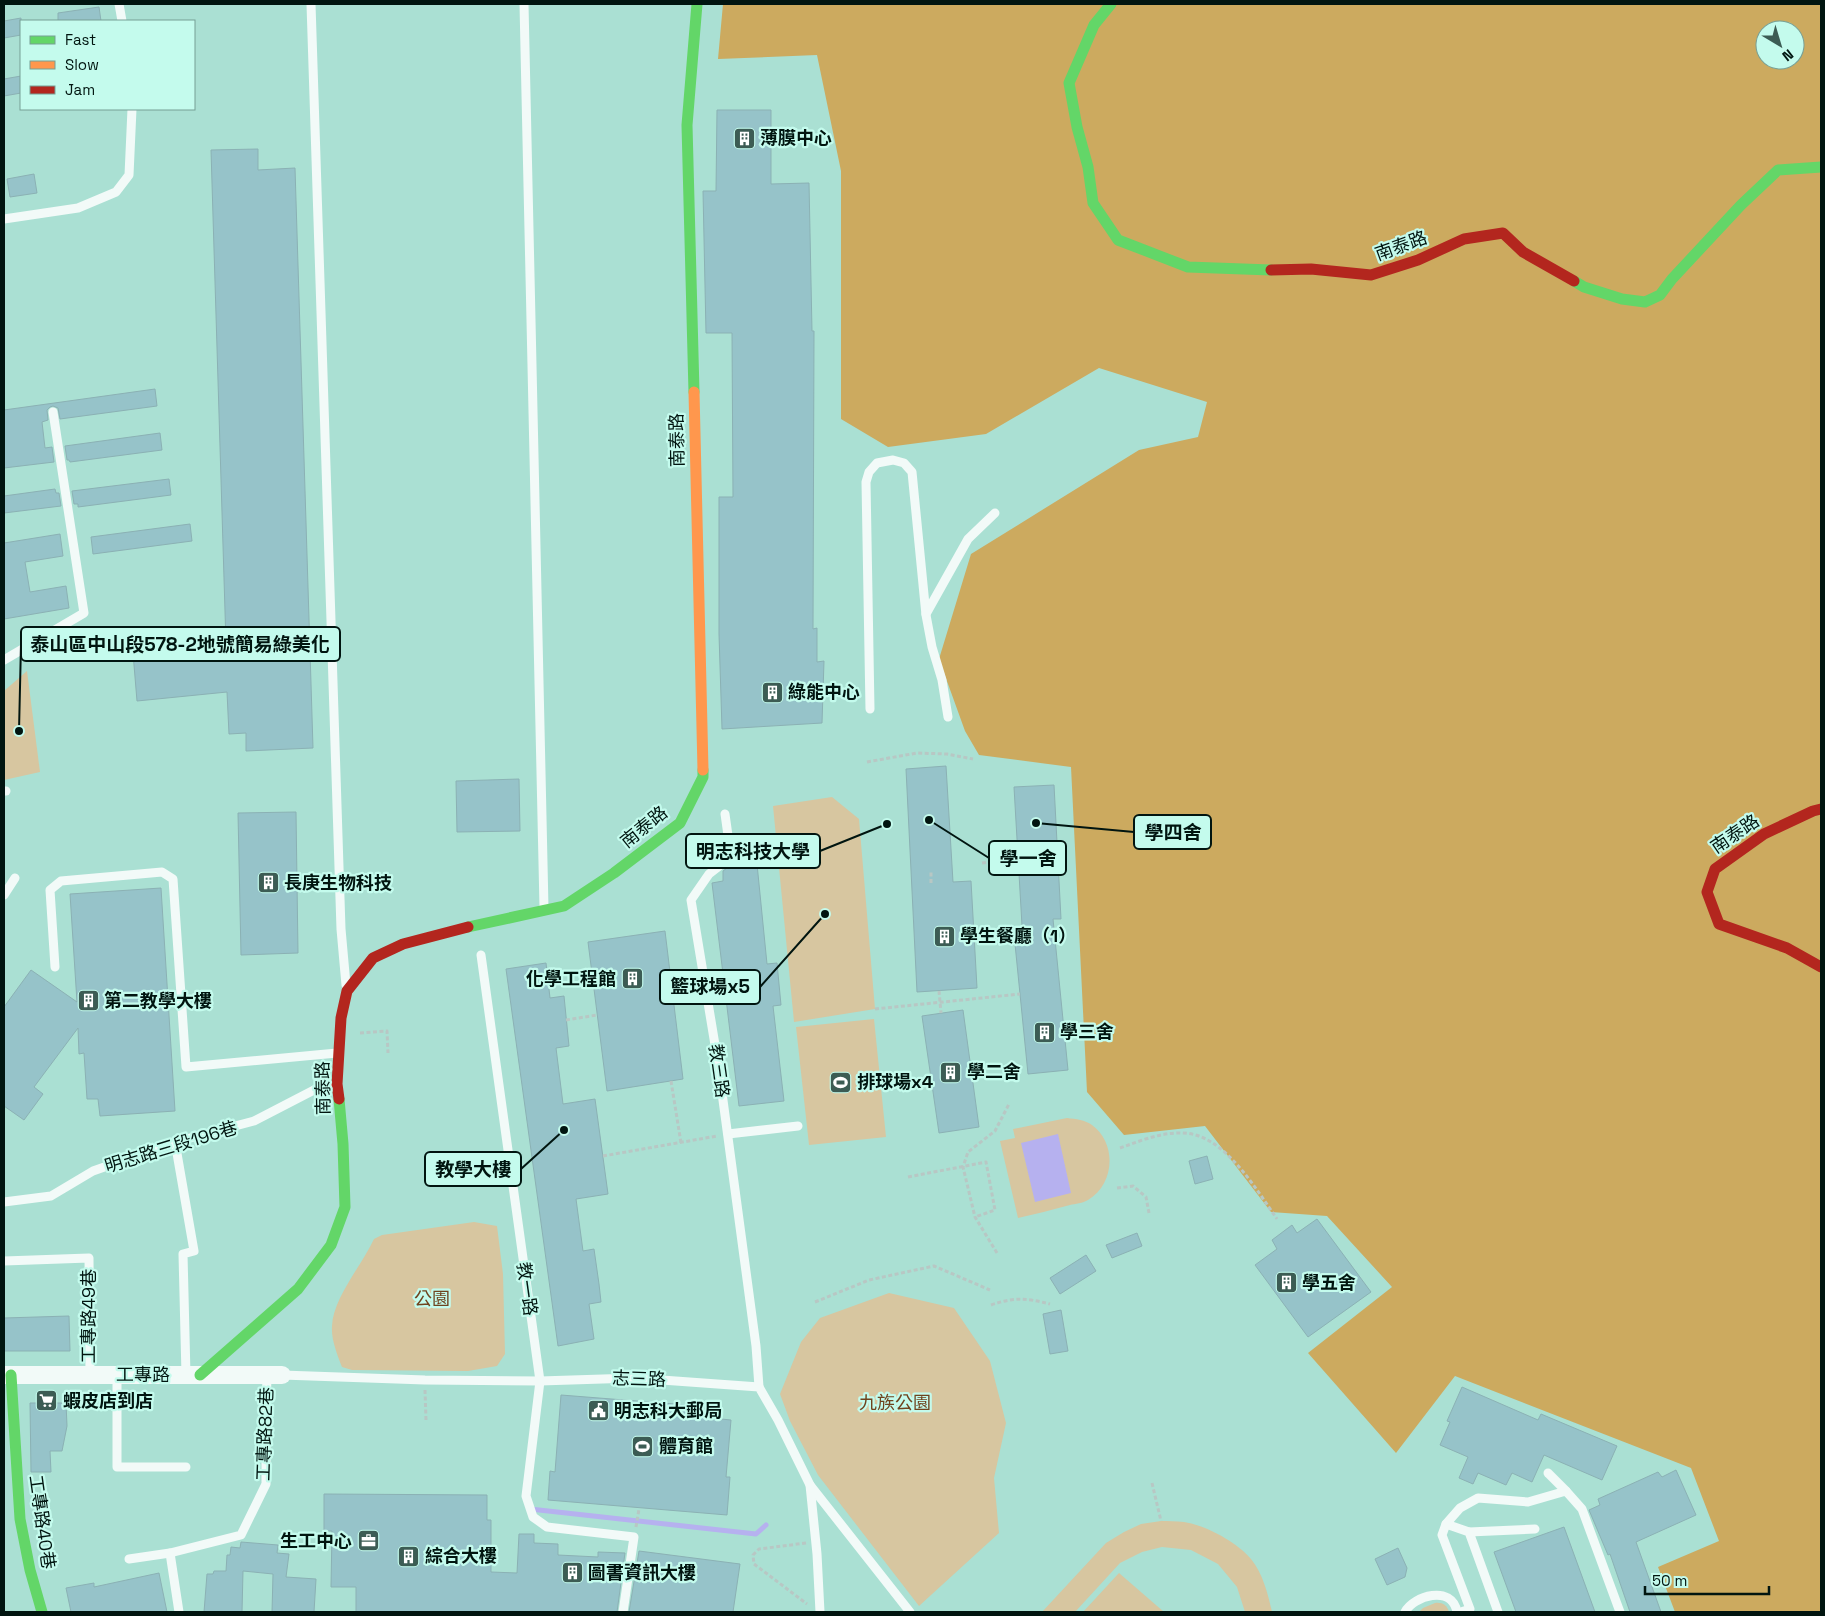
<svg xmlns="http://www.w3.org/2000/svg" width="1825" height="1616" font-family="'Space Grotesk','Noto Sans TC',sans-serif">
  <style>
    .green { fill: #d7c6a0 }
    .forest { fill: #ccaa5f; fill-rule: evenodd }
    .water { fill: #b6b1ef }
    .lines { fill: none; stroke-linecap: round; stroke-linejoin: round }
    .stream { stroke: #b6b1ef; stroke-width: 5 }
    .building { fill: #96c3c9; stroke: #8bb1b4 }
    .path { stroke: #b8c7c4; stroke-width: 3; stroke-dasharray: 4 2.5; stroke-linecap: butt }
    .lane { stroke: #f2faf8; stroke-width: 9 }
    .street { stroke: #f2faf8; stroke-width: 18 }
    .fast { stroke: #63d668; stroke-width: 11 }
    .slow { stroke: #ff974d; stroke-width: 11 }
    .jam { stroke: #b3261e; stroke-width: 11 }
    .labels { text-anchor: middle; stroke-width: 4.5; stroke-linejoin: round; paint-order: stroke }
    .poi-label { font-size: 18px; font-weight: bold; fill: #011510; stroke: #c4fbed; text-anchor: start }
    .street-label { font-size: 18px; fill: #011510; stroke: #c4fbed }
    .park-label { font-size: 18px; fill: #6f431e; stroke: #c4fbed }
    .leader { fill: none; stroke: #011510; stroke-width: 2 }
    .callout-dot { fill: #011510; stroke: #c4fbed; stroke-width: 2 }
    .callout { fill: #c4fbed; stroke: #011510; stroke-width: 2 }
    .callout-label { font-size: 19px; text-anchor: middle; font-weight: bold; fill: #011510 }
  </style>
  <rect width="100%" height="100%" fill="#aae0d3"/>
  <!-- green -->
  <g class="green">
    <path d="M27,671L40,772L4,780V691Z"/>
    <path d="M832,797L859,819L875,1009L794,1022L773,806Z"/>
    <path d="M874,1019L886,1137L809,1145L796,1027Z"/>
    <path d="M1067,1118C1076,1119 1085,1120 1092,1125C1117,1143 1115,1184 1088,1200C1083,1203 1075,1204 1070,1205C1052,1210 1035,1214 1018,1218L1000,1141L1015,1138L1013,1129Z"/>
    <path d="M474,1222L497,1226L503,1274L505,1354L497,1366L468,1371L352,1370L342,1367C337,1354 331,1339 332,1326C333,1298 362,1265 374,1239L382,1235Z"/>
    <path d="M889,1293L954,1308L990,1361L1006,1423L994,1478L999,1533L919,1606L818,1475L790,1421L780,1394L801,1342L820,1318Z"/>
    <path d="M1161,1521C1168,1521 1176,1521 1184,1522C1205,1525 1237,1542 1251,1559C1263,1574 1268,1594 1272,1612H1245L1237,1587L1218,1564L1191,1550L1162,1547L1142,1552L1120,1563L1075,1612H1042L1106,1543L1124,1532L1141,1524Z"/>
    <path d="M1119,1573L1164,1612H1083Z"/>
    <path d="M1435,1603C1442,1602 1447,1605 1449,1612H1419L1423,1608Z"/>
  </g>
  <!-- forest -->
  <path class="forest" d="M723,4H1821V1612H1675L1658,1567L1719,1541L1691,1468L1455,1376L1396,1453L1308,1353L1392,1287L1327,1216L1271,1212L1205,1126L1124,1135L1087,1092L1071,767L979,755L965,731L939,659L971,554L1139,450L1198,437L1207,402L1099,368L986,434L888,447L841,419V171L817,55L718,59ZM1765,30H1795V60H1765Z"/>
  <!-- water -->
  <path class="water" d="M1058,1134L1071,1193L1035,1202L1021,1143Z"/>
  <g class="lines">
    <!-- stream -->
    <path class="stream" d="M530,1509L756,1534L766,1525"/>
  </g>
  <!-- building -->
  <g class="building">
    <path d="M99,7L101,21H58V13Z"/>
    <path d="M21,18V35L4,38V21Z"/>
    <path d="M21,76V93L4,96V79Z"/>
    <path d="M717,110H771V184L809,183L812,331H814L813,629L817,628V662L824,661L822,723L722,729L719,634V497H733L732,333H706L703,191H716Z"/>
    <path d="M258,149V170L295,168L313,748L246,751V733L229,734L227,692L137,701L133,653L226,644L211,150Z"/>
    <path d="M34,174L37,193L10,197L7,179Z"/>
    <path d="M155,389L157,406L60,419L58,408L53,406L50,407L47,410L48,420L42,422L45,448L52,447L54,462L4,468V410Z"/>
    <path d="M160,433L162,450L70,462L69,460H67L65,446Z"/>
    <path d="M169,479L171,495L78,507V504H74L72,491Z"/>
    <path d="M55,489L56,493H59L61,506L4,513V496Z"/>
    <path d="M190,524L192,541L93,554L91,537Z"/>
    <path d="M60,534L63,556L25,562L30,592L66,586L69,608L4,619V543Z"/>
    <path d="M946,766L953,882L971,881L977,988L917,992L906,769Z"/>
    <path d="M519,779L520,831L457,832L456,781Z"/>
    <path d="M1054,785L1061,919H1053L1068,1070L1028,1074L1015,944L1023,943L1014,787Z"/>
    <path d="M296,812L298,953L241,955L238,813Z"/>
    <path d="M757,864L767,964L777,963L781,1005L773,1006L784,1101L739,1106L712,883L723,881V871L727,868Z"/>
    <path d="M161,888L175,1111L100,1116L98,1099H87L84,1053L79,1054L78,1028L34,1087L43,1094L24,1120L4,1106V1007L31,970L77,1002L70,894Z"/>
    <path d="M665,931L683,1079L607,1091L588,942Z"/>
    <path d="M546,963L550,998L564,996L569,1046L556,1048L563,1104L595,1099L608,1194L576,1199L583,1251L594,1249L599,1284L601,1302L589,1304L594,1339L558,1346L506,969Z"/>
    <path d="M963,1010L979,1127L939,1133L922,1016Z"/>
    <path d="M1207,1156L1213,1179L1195,1184L1189,1161Z"/>
    <path d="M1317,1219L1371,1292L1308,1337L1255,1265L1277,1249L1272,1240L1292,1225L1297,1233Z"/>
    <path d="M1137,1233L1142,1246L1112,1258L1106,1245Z"/>
    <path d="M1086,1255L1096,1271L1060,1294L1050,1278Z"/>
    <path d="M1061,1310L1068,1351L1050,1354L1043,1314Z"/>
    <path d="M69,1316L70,1351H4V1318Z"/>
    <path d="M1462,1387L1538,1420L1541,1414L1617,1446L1602,1480L1544,1455L1532,1482L1512,1473L1506,1485L1478,1473L1473,1484L1459,1478L1468,1457L1440,1445L1450,1422L1447,1421Z"/>
    <path d="M561,1395L712,1407L711,1418L731,1420L726,1477H730L727,1515L548,1500L550,1471L555,1472Z"/>
    <path d="M30,1403H66L67,1426L62,1451H50L51,1472H31Z"/>
    <path d="M1676,1470L1696,1515L1636,1542L1661,1612H1630L1610,1554L1608,1555L1589,1510L1600,1505L1598,1499L1658,1472L1662,1477Z"/>
    <path d="M324,1494L487,1495V1520H491V1572L517,1573L519,1534H534V1543L558,1544V1555L598,1557V1552L625,1553L617,1612H356V1587H331L332,1531H324Z"/>
    <path d="M1564,1527L1595,1612H1516L1494,1552Z"/>
    <path d="M241,1542L278,1545L277,1553L289,1554L286,1577L316,1579L314,1612H272L273,1574L243,1571L242,1612H204L207,1574H213L214,1571H226L227,1555H230L231,1547L240,1548Z"/>
    <path d="M1398,1548L1407,1568L1405,1577L1387,1585L1375,1559Z"/>
    <path d="M639,1551L740,1564L733,1612H629Z"/>
    <path d="M159,1573L167,1612H71L66,1588L94,1583V1587Z"/>
  </g>
  <g class="lines">
    <!-- path -->
    <g class="path">
      <path d="M867,762L917,753L947,754L973,759"/>
      <path d="M982,863L1018,858"/>
      <path d="M931,883V872"/>
      <path d="M939,991L941,1013"/>
      <path d="M875,1009L1020,994"/>
      <path d="M566,1020L597,1015"/>
      <path d="M360,1033L387,1031L388,1053"/>
      <path d="M671,1081L681,1143"/>
      <path d="M1120,1148C1140,1141 1161,1132 1183,1133C1224,1134 1256,1189 1277,1219"/>
      <path d="M603,1156L717,1136"/>
      <path d="M908,1177L986,1162L995,1210L975,1217"/>
      <path d="M449,1179L499,1171"/>
      <path d="M1117,1188L1133,1186L1146,1197L1149,1213"/>
      <path d="M997,1253L975,1217L963,1167L968,1152L995,1131L1009,1104"/>
      <path d="M815,1302L869,1280L934,1266L990,1290"/>
      <path d="M991,1305C1014,1297 1026,1298 1050,1304"/>
      <path d="M425,1390L426,1420"/>
      <path d="M1152,1483L1161,1521"/>
      <path d="M636,1527L639,1509"/>
      <path d="M806,1543L759,1549L753,1555L754,1564L807,1604"/>
    </g>
    <!-- lane -->
    <g class="lane">
      <path d="M119,4L122,21"/>
      <path d="M311,4L341,929L346,985"/>
      <path d="M524,4L544,908"/>
      <path d="M4,219L78,208L116,192L129,175L132,109"/>
      <path d="M926,614L968,539L995,513"/>
      <path d="M4,660L84,613L53,412"/>
      <path d="M870,709L866,482L869,472L877,463L893,460L904,463L912,472L926,615L932,647L942,680L948,717"/>
      <path d="M4,791H6"/>
      <path d="M725,814L731,857L709,874L691,900L718,1063L756,1346L759,1387"/>
      <path d="M4,895L15,878"/>
      <path d="M481,955L540,1381L526,1496L533,1517L547,1527L634,1537L623,1612"/>
      <path d="M55,967L50,890L61,881L162,872L173,879L186,1067L337,1053"/>
      <path d="M728,1134L798,1126"/>
      <path d="M175,1142L194,1251L183,1254L186,1375"/>
      <path d="M4,1202L51,1196L93,1171L175,1142L254,1121L314,1090L335,1085"/>
      <path d="M4,1261L89,1258L90,1375"/>
      <path d="M117,1375V1467H186"/>
      <path d="M282,1375L425,1380L540,1381L634,1378L759,1387L778,1420L810,1485L817,1554L820,1612"/>
      <path d="M1548,1473L1566,1491"/>
      <path d="M810,1485L910,1612"/>
      <path d="M1446,1524L1460,1508L1478,1498L1528,1502L1566,1491L1582,1509L1620,1612"/>
      <path d="M1469,1532L1535,1529"/>
      <path d="M129,1559L170,1553"/>
      <path d="M179,1612L170,1553L241,1535L266,1484V1415L267,1375"/>
      <path d="M1405,1612C1413,1596 1452,1584 1457,1612"/>
      <path d="M1461,1612L1470,1609L1442,1535L1446,1524L1469,1532L1498,1612"/>
    </g>
    <!-- street -->
    <path class="street" d="M4,1375H282"/>
    <!-- fast -->
    <g class="fast">
      <path d="M1111,4L1094,25L1069,83L1077,127L1088,167L1093,203L1118,240L1188,267L1271,270"/>
      <path d="M1574,281L1584,287L1622,299L1645,302L1660,295L1672,279L1741,205L1778,170L1821,167"/>
      <path d="M694,392L687,125L697,4"/>
      <path d="M468,927L564,906L614,873L680,823L703,777V770"/>
      <path d="M11,1375L20,1519L30,1570L42,1612"/>
      <path d="M200,1375L298,1289L331,1245L345,1207L343,1144L339,1099"/>
    </g>
    <!-- slow -->
    <path class="slow" d="M694,392L703,770"/>
    <!-- jam -->
    <g class="jam">
      <path d="M1271,270L1311,269L1371,275L1418,260L1464,239L1503,233L1523,252L1574,281"/>
      <path d="M1821,809L1813,811L1764,834L1715,869L1707,892L1719,924L1787,948L1821,967"/>
      <path d="M339,1099L337,1084L341,1018L347,991L373,958L403,944L468,927"/>
    </g>
  </g>
  <!-- icons -->
  <defs>
    <symbol id="building-square" viewBox="-11 -11 22 22"><rect x="-9" y="-9" width="18" height="18" rx="4" fill="#3c5c54" stroke="#c4fbed"/><path d="M-4-6H4V6H1V3H-1V6H-4ZM-2.5-4.3h1.7v1.8h-1.7ZM.8-4.3h1.7v1.8H.8ZM-2.5-1h1.7V.8h-1.7ZM.8-1h1.7V.8H.8Z" fill="#fff"/></symbol>
    <symbol id="stadium-square" viewBox="-11 -11 22 22"><rect x="-9" y="-9" width="18" height="18" rx="4" fill="#3c5c54" stroke="#c4fbed"/><path d="M0-5a6.5 5 0 1 0 0 10a6.5 5 0 1 0 0-10ZM-3.5-1.8h7v3.6h-7Z" fill="#fff"/></symbol>
    <symbol id="supermarket-square" viewBox="-11 -11 22 22"><rect x="-9" y="-9" width="18" height="18" rx="4" fill="#3c5c54" stroke="#c4fbed"/><path d="M-6-5.5h2.5l.6 2H6L4.5 2H-2.5L-4.4-4H-6ZM-1.5 3.2a1.3 1.3 0 1 0 .1 0ZM3 3.2a1.3 1.3 0 1 0 .1 0Z" fill="#fff"/></symbol>
    <symbol id="civic-square" viewBox="-11 -11 22 22"><rect x="-9" y="-9" width="18" height="18" rx="4" fill="#3c5c54" stroke="#c4fbed"/><path d="M-.6-6.5H3V-4.5H.6V-3L4-1V1h2V6H-6V1h2V-1L-.6-3ZM-1.2 2.5V6h2.4V2.5Z" fill="#fff"/></symbol>
    <symbol id="office-square" viewBox="-11 -11 22 22"><rect x="-9" y="-9" width="18" height="18" rx="4" fill="#3c5c54" stroke="#c4fbed"/><path d="M-6-3h4V-5.5h4V-3h4V5H-6ZM-1-4.5V-3h2v-1.5ZM-6 0V1H6V0Z" fill="#fff"/></symbol>
  </defs>
  <g fill-rule="evenodd">
    <use href="#building-square" x="732" y="126" width="25" height="25"/>
    <use href="#building-square" x="760" y="680" width="25" height="25"/>
    <use href="#building-square" x="256" y="870" width="25" height="25"/>
    <use href="#building-square" x="932" y="924" width="25" height="25"/>
    <use href="#building-square" x="620" y="966" width="25" height="25"/>
    <use href="#building-square" x="76" y="988" width="25" height="25"/>
    <use href="#building-square" x="1032" y="1020" width="25" height="25"/>
    <use href="#building-square" x="938" y="1060" width="25" height="25"/>
    <use href="#stadium-square" x="828" y="1070" width="25" height="25"/>
    <use href="#building-square" x="1274" y="1270" width="25" height="25"/>
    <use href="#supermarket-square" x="34" y="1388" width="25" height="25"/>
    <use href="#civic-square" x="586" y="1398" width="25" height="25"/>
    <use href="#stadium-square" x="630" y="1434" width="25" height="25"/>
    <use href="#office-square" x="356" y="1528" width="25" height="25"/>
    <use href="#building-square" x="396" y="1544" width="25" height="25"/>
    <use href="#building-square" x="560" y="1560" width="25" height="25"/>
  </g>
  <g class="labels">
    <!-- poi labels -->
    <g class="poi-label">
      <text x="760" y="144">薄膜中心</text>
      <text x="788" y="698">綠能中心</text>
      <text x="284" y="889">長庚生物科技</text>
      <text x="960" y="942">學生餐廳（1）</text>
      <text x="616" y="985" text-anchor="end">化學工程館</text>
      <text x="104" y="1007">第二教學大樓</text>
      <text x="1060" y="1038">學三舍</text>
      <text x="967" y="1078">學二舍</text>
      <text x="857" y="1088">排球場x4</text>
      <text x="1302" y="1289">學五舍</text>
      <text x="63" y="1407">蝦皮店到店</text>
      <text x="614" y="1417">明志科大郵局</text>
      <text x="659" y="1452">體育館</text>
      <text x="352" y="1547" text-anchor="end">生工中心</text>
      <text x="425" y="1562">綜合大樓</text>
      <text x="588" y="1579">圖書資訊大樓</text>
    </g>
    <!-- street labels -->
    <g class="street-label">
      <text transform="translate(1401 246) rotate(-20)" y="6">南泰路</text>
      <text transform="translate(677 440) rotate(-91)" y="6">南泰路</text>
      <text transform="translate(644 827) rotate(-39)" y="6">南泰路</text>
      <text transform="translate(1735 834) rotate(-34)" y="6">南泰路</text>
      <text transform="translate(719 1071) rotate(82)" y="6">教三路</text>
      <text transform="translate(323 1088) rotate(-91)" y="6">南泰路</text>
      <text transform="translate(171 1147) rotate(-17)" y="6">明志路三段196巷</text>
      <text transform="translate(527 1289) rotate(82)" y="6">教一路</text>
      <text transform="translate(89 1316) rotate(-90)" y="6">工專路49巷</text>
      <text x="143" y="1381">工專路</text>
      <text transform="translate(639 1379) rotate(2)" y="6">志三路</text>
      <text transform="translate(265 1434) rotate(-88)" y="6">工專路82巷</text>
      <text transform="translate(42 1522) rotate(82)" y="6">工專路40巷</text>
    </g>
    <!-- park labels -->
    <g class="park-label">
      <text x="432" y="1305">公園</text>
      <text x="895" y="1409">九族公園</text>
    </g>
  </g>
  <!-- callouts -->
  <path class="leader" d="M19 731L21 644M1036 823L1134 832M887 824L820 851M929 820L989 858M825 914L760 987M564 1130L521 1169"/>
  <g class="callout-dot">
    <circle cx="19" cy="731" r="5"/>
    <circle cx="1036" cy="823" r="5"/>
    <circle cx="887" cy="824" r="5"/>
    <circle cx="929" cy="820" r="5"/>
    <circle cx="825" cy="914" r="5"/>
    <circle cx="564" cy="1130" r="5"/>
  </g>
  <g class="callout">
    <rect x="21" y="627" width="319" height="34" rx="5"/>
    <rect x="1134" y="815" width="77" height="34" rx="5"/>
    <rect x="686" y="834" width="134" height="34" rx="5"/>
    <rect x="989" y="841" width="77" height="34" rx="5"/>
    <rect x="660" y="970" width="100" height="34" rx="5"/>
    <rect x="425" y="1152" width="96" height="34" rx="5"/>
  </g>
  <g class="callout-label">
    <text x="180" y="651">泰山區中山段578-2地號簡易綠美化</text>
    <text x="1173" y="839">學四舍</text>
    <text x="753" y="858">明志科技大學</text>
    <text x="1028" y="865">學一舍</text>
    <text x="710" y="993">籃球場x5</text>
    <text x="473" y="1176">教學大樓</text>
  </g>
  <!-- border -->
  <rect width="1825" height="1616" fill="none" stroke="#011510" stroke-width="10"/>
  <!-- legend -->
  <rect x="20" y="20" width="175" height="90" fill="#c4fbed" stroke="#769f95"/>
  <rect x="30" y="36" width="25" height="8" fill="#63d668" stroke="#769f95"/>
  <text x="65" y="45" font-size="15" fill="#011510">Fast</text>
  <rect x="30" y="61" width="25" height="8" fill="#ff974d" stroke="#769f95"/>
  <text x="65" y="70" font-size="15" fill="#011510">Slow</text>
  <rect x="30" y="86" width="25" height="8" fill="#b3261e" stroke="#769f95"/>
  <text x="65" y="95" font-size="15" fill="#011510">Jam</text>
  <!-- north arrow -->
  <g transform="translate(1780 45) rotate(142)"><circle r="24" fill="#c4fbed" stroke="#769f95"/>
  <path d="M0-4L9 19L0 12L-9 19Z" fill="#3c5c54"/>
  <text y="-8" font-size="14" font-weight="bold" text-anchor="middle" fill="#011510">N</text>
  </g>
  <!-- scale -->
  <path d="M1645 1586v8h124v-8" fill="none" stroke="#011510" stroke-width="2.5"/>
  <text x="1652" y="1586" font-size="15" fill="#011510" stroke="#c4fbed" stroke-width="4" paint-order="stroke">50 m</text>
</svg>
